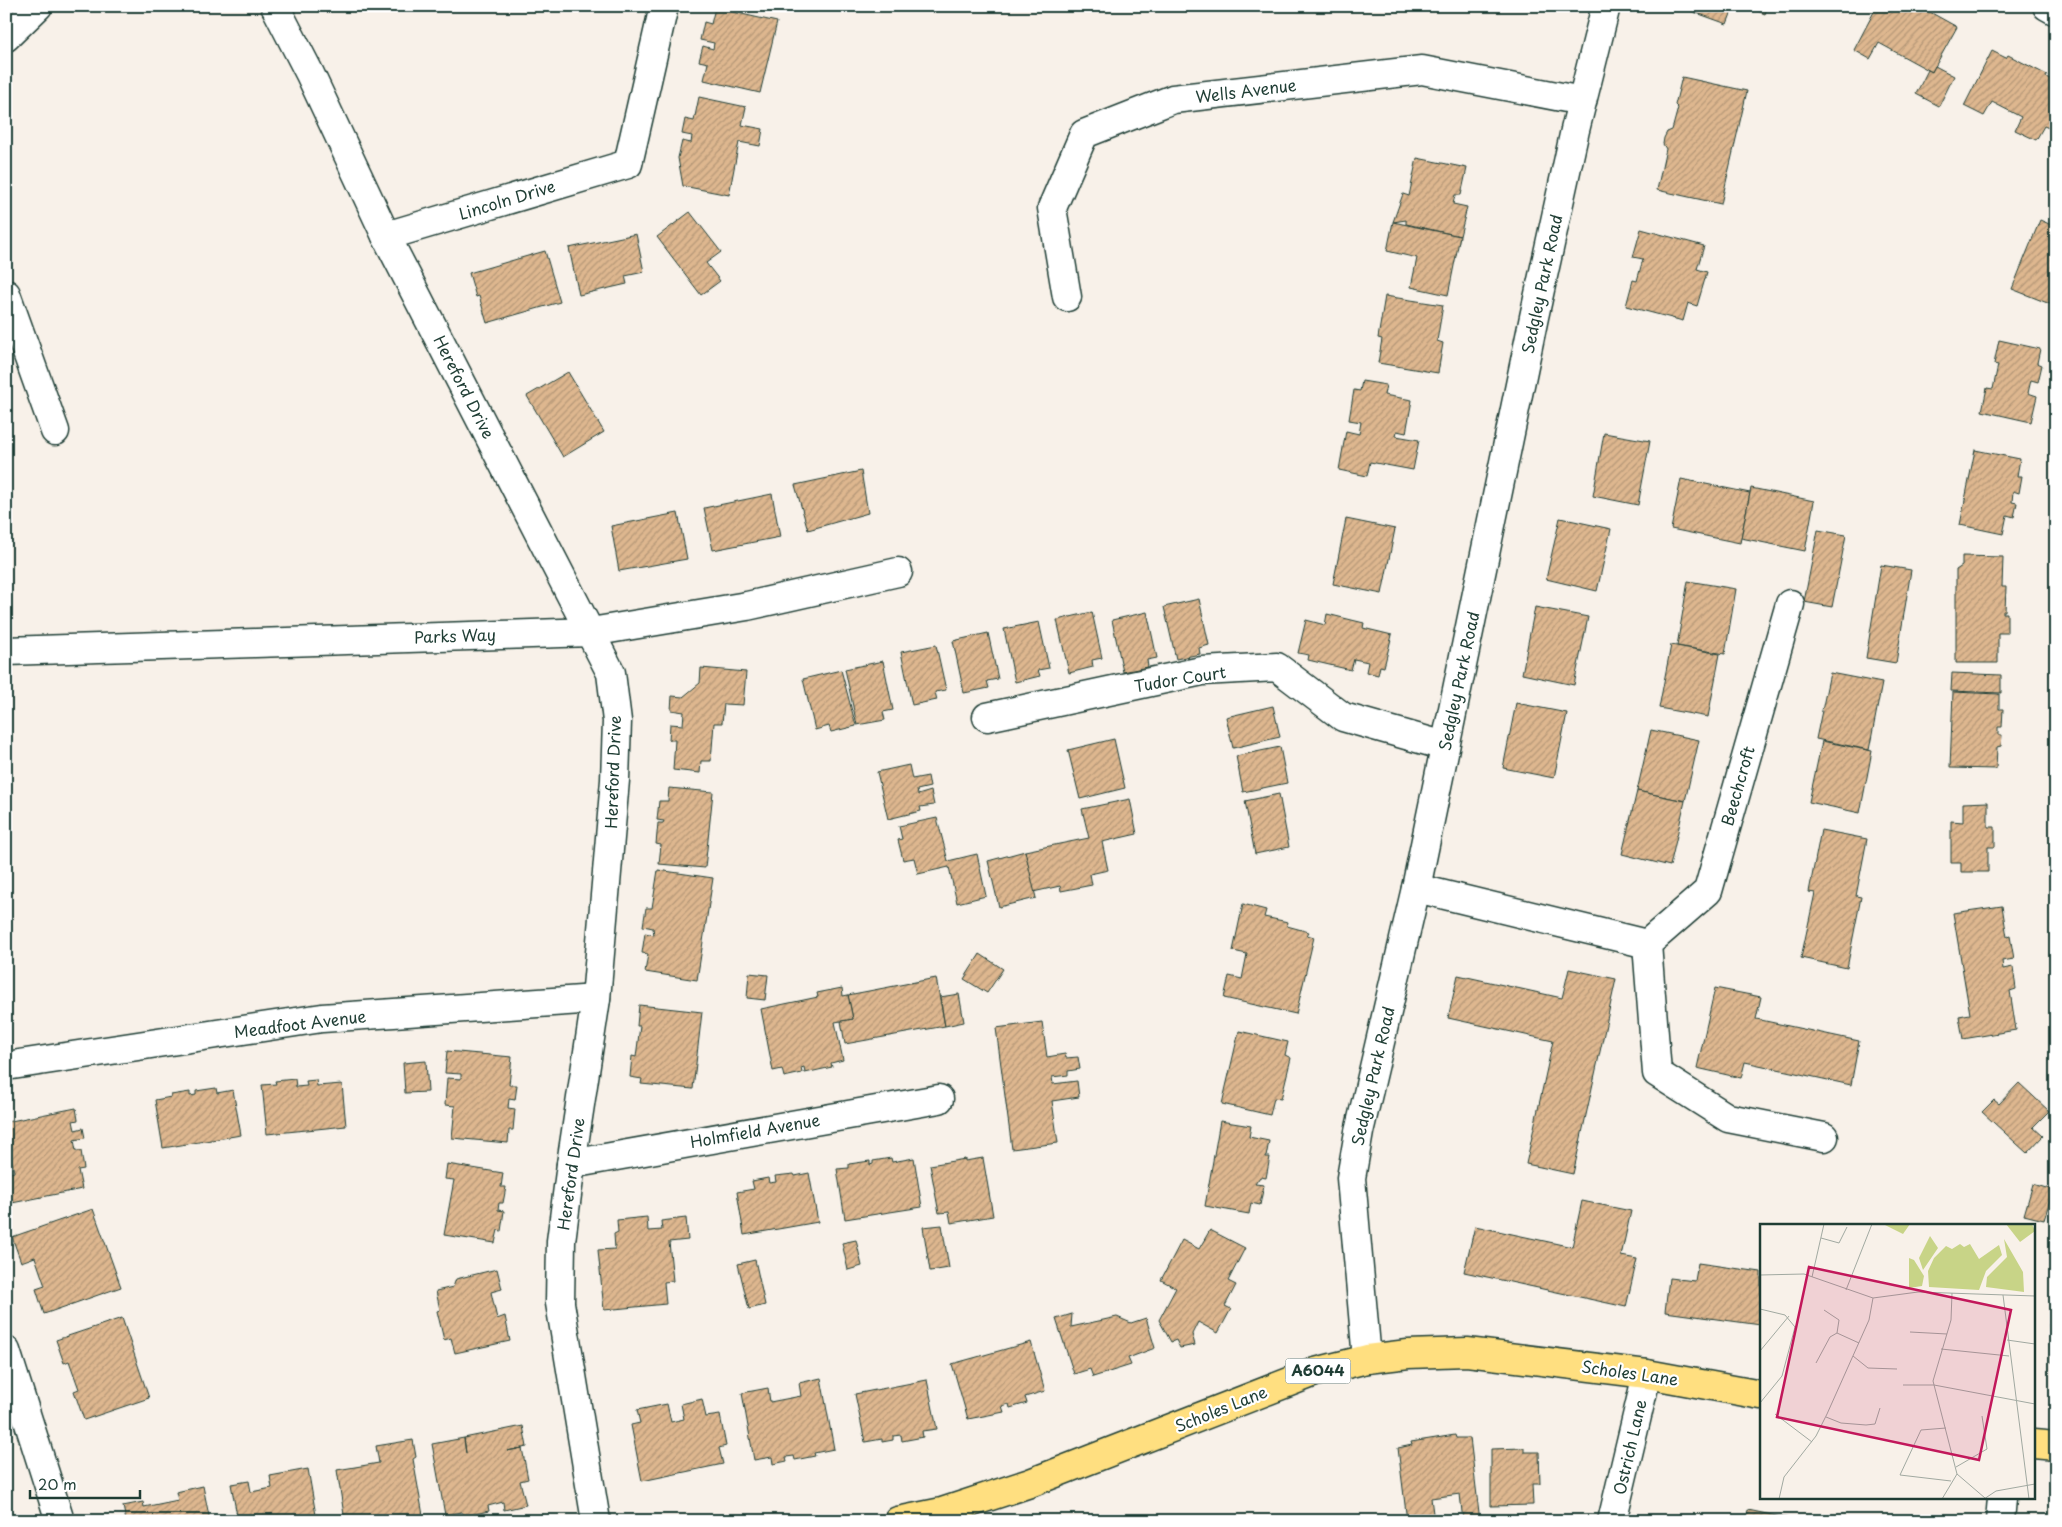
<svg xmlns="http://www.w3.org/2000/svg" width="2062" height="1527" font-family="'Playpen Sans',sans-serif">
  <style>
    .building { fill: url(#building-hatch); stroke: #1f3d34 }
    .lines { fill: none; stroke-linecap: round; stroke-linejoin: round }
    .street-casing { stroke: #1f3d34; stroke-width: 31 }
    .primary-casing { stroke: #1f3d34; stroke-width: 31 }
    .street { stroke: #fff; stroke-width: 28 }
    .primary { stroke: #ffdf80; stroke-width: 28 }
    .labels { text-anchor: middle; stroke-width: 4.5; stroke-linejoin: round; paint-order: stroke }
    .shield { fill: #fff; stroke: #627771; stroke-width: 1 }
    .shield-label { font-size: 15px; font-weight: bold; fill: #1f3d34 }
    .street-label { font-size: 16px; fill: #1f3d34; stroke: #fff }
    .inset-road { fill: none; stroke: #a1a9a1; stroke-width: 1 }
    .view { fill: #c2185b; fill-opacity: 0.15; stroke: #c2185b; stroke-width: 2.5 }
    .inset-edge { fill: none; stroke: #1f3d34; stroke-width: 2.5 }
  </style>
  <defs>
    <pattern id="building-hatch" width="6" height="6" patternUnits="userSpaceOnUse" patternTransform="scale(1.25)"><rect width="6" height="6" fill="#deb78f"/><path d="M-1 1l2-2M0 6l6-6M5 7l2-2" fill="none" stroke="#b39676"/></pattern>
  </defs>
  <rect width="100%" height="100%" fill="#f8f1e9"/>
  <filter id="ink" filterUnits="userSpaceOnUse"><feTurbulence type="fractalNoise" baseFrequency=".02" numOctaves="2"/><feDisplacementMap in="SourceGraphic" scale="10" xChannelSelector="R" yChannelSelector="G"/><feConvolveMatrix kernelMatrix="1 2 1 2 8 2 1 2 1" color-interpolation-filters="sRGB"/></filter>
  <g filter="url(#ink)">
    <!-- building -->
    <g class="building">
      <path d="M752,6H784L782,13Z"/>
      <path d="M1693,6H1734L1727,24L1691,11Z"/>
      <path d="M1745,6H1768L1765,14Z"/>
      <path d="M1877,6H1919L1957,27L1932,72L1879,43L1870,59L1854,50Z"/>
      <path d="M715,8L777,22L760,93L704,80L708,63L699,61L703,46L713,49L714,43L700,40L704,22L711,24Z"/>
      <path d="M1992,51L2006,58L2008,55L2047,75L2046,77L2056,82V131L2044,126L2036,140L2015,130L2021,117L1992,102L1984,116L1964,106Z"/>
      <path d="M1935,66L1954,76L1939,106L1916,94L1928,70L1932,72Z"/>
      <path d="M1682,77L1747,91L1721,204L1657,190L1666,149L1663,144L1664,138L1667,132L1672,130L1678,108L1675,105Z"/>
      <path d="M699,97L746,107L742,125L763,129L760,146L739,142L729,195L683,186L678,158L682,141L691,143L692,136L682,134L685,119L694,121Z"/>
      <path d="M1417,158L1467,168L1461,195H1455L1453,204L1467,207L1460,236L1406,224V220L1393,222L1403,194L1409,196Z"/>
      <path d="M690,212L721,252L706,263L720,281L701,295L657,237Z"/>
      <path d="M2040,220L2056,227L2055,306L2012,289Z"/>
      <path d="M1393,222L1460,236L1448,295L1411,287L1417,258L1387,251Z"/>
      <path d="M1641,229L1704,246L1697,269L1707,272L1697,306L1688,303L1683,321L1626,306L1633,280L1637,281L1643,259L1633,257Z"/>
      <path d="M636,234L644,272L625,276L627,284L579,295L569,248Z"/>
      <path d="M545,251L560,302L487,323L479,296L476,297L469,273Z"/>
      <path d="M1385,296L1443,305L1437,341L1443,343L1438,373L1378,363L1382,339L1378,338Z"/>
      <path d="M1999,340L2040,349L2037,363L2042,365L2038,382L2031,380L2028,393L2037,396L2031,422L1982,411L1987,388L1993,389L1998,365L1994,364Z"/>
      <path d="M568,372L604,432L563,457L527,396Z"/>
      <path d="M1362,381L1386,385L1384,395L1412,400L1406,433L1397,431L1396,436L1419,440L1413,470L1370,462L1367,476L1339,470L1346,431L1359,434L1361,422L1349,420L1354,390L1360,391Z"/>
      <path d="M1604,433L1650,441L1638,505L1593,496Z"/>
      <path d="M1975,450L2020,459L2017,476H2022L2019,493L2013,491L2012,502L2017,503L2014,517L2007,515L2003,534L1960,525Z"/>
      <path d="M861,471L868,513L808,530L795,485Z"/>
      <path d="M1681,479L1750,493L1740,543L1671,529Z"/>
      <path d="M1751,488L1814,501L1805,551L1741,538Z"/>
      <path d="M772,494L780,537L713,550L704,508Z"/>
      <path d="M678,513L687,559L619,571L611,526Z"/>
      <path d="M1560,518L1611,529L1597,591L1546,579Z"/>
      <path d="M1346,519L1395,529L1382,594L1333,584Z"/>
      <path d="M1818,530L1846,535L1832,607L1804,602Z"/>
      <path d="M1962,556L2003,557L2002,587H2006L2005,611H2003V613H2007V633H1998V663H1956V570L1962,566Z"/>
      <path d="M1881,565L1911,570L1896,663L1866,658Z"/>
      <path d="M1688,581L1736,589L1725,654L1677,646Z"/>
      <path d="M1199,599L1209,645L1199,648L1200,654L1176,659L1164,607Z"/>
      <path d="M1535,607L1588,617L1574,685L1522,674Z"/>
      <path d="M1092,612L1102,658L1092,660L1093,667L1069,673L1057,620Z"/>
      <path d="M1147,612L1157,658L1147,660L1148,667L1123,672L1112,620Z"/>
      <path d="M1327,614L1364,623L1363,628L1392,635L1384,667L1380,666L1378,675L1366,672L1368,662L1354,659L1351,670L1308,660L1309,655L1298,653L1306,620L1325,625Z"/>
      <path d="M1039,622L1049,668L1038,670L1040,676L1015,682L1004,629Z"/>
      <path d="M988,633L998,679L987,681L989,688L964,693L953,641Z"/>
      <path d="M936,645L946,690L935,692L937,700L912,705L901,652Z"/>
      <path d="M1671,645L1720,654L1708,717L1659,708Z"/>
      <path d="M883,661L893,710L883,712L885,720L857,725L845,669Z"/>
      <path d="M701,668L746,672L743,705L724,704L722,723H714L711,761H701L700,773L673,770L675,740H669L670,724L683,725L684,712L671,710L672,696L683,697L700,683Z"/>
      <path d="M841,670L856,726L831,732L829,726L815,730L803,679Z"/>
      <path d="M1830,673L1882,683L1869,750L1816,739Z"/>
      <path d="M1952,673L2001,675V693L1951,691Z"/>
      <path d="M1953,692L1999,694V709H2003L2002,727H1998V735H2002L2001,746L1997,747L1996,769L1950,768Z"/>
      <path d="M1516,703L1567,713L1554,778L1503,768Z"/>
      <path d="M1273,706L1280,737L1233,748L1226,717Z"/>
      <path d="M1651,730L1699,740L1685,801L1637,791Z"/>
      <path d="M1114,739L1125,788L1080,799L1068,750Z"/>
      <path d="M1822,741L1872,751L1860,813L1809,802Z"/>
      <path d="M1280,747L1287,783L1243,792L1236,756Z"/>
      <path d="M909,765L912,779L928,776L930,787L917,790L918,795L931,791L934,805L920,807L921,811L888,819L877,772Z"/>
      <path d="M669,788L713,792L705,868L659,864L661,845L656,844L658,823H663L664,821L657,820L659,801H668Z"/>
      <path d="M1637,791L1685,801L1670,866L1622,854Z"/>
      <path d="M1279,794L1289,847L1255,854L1245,801Z"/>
      <path d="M1130,799L1137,834L1102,842L1108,870L1090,874L1092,885L1061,891L1060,886L1033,892L1025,851L1089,838L1082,809Z"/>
      <path d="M1988,802V827H1995V847H1988V872H1961V863H1951V821L1963,822V803Z"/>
      <path d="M937,818L948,861L977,854L986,896L957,903L949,867L918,874L914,858L903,860L898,840L902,839L899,826Z"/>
      <path d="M1821,830L1867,839L1856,896L1861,897L1847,968L1801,958L1815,893L1809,892Z"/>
      <path d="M1025,851L1036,898L999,907L988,861Z"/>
      <path d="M658,870L713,878L697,980L645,972L648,954L642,953L645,933L654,935L653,928L643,926L646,908H652Z"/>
      <path d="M1243,904L1266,910L1264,917L1288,922L1287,926L1309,932L1307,935L1314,937L1296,1014L1224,998L1229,976L1242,979L1247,954L1233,951Z"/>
      <path d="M2002,906L2007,937L2010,936L2014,959L2002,961L2003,969L2013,967L2016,989L2010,991L2016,1030L1963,1039L1959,1016L1970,1014L1953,913Z"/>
      <path d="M980,954L1003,969L987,993L964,979Z"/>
      <path d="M1569,969L1616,979L1573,1174L1526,1164L1553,1041L1448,1018L1458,975L1562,998Z"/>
      <path d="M749,973L768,975L765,1000L747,998Z"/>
      <path d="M936,978L945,1026L845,1044L841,1021L853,1019L848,995Z"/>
      <path d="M842,988L843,996L848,995L853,1019L835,1022L843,1060L831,1063L832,1067L805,1073L804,1067L801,1068L802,1073L784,1077L782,1069L773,1071L761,1009L818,997L817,993Z"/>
      <path d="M1715,988L1761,997L1756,1019L1859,1041L1851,1085L1745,1062L1741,1078L1697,1068Z"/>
      <path d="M959,994L964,1022L945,1026L940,997Z"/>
      <path d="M639,1005L702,1012L693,1089L641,1084L642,1079L630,1077L632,1056L636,1057L640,1026H637Z"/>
      <path d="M1042,1022L1047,1057L1065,1054L1066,1058L1078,1057L1080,1069L1068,1071V1075L1052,1077L1053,1084L1077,1081L1079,1097L1052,1101L1058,1143L1012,1149L996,1028Z"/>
      <path d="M1239,1031L1288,1042L1285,1055L1291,1058L1281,1099L1274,1098L1270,1115L1222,1104Z"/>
      <path d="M447,1051L512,1057L509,1085H517L515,1100L509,1099L508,1108L515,1109L513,1130H509L508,1143L452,1138L455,1106L445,1105L447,1078L461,1079V1074L445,1073Z"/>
      <path d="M426,1061L428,1092L405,1093L403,1063Z"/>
      <path d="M295,1079L296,1087L307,1086L306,1081L316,1080L317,1086L342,1084L346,1126L267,1134L262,1085L276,1084L275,1081Z"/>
      <path d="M2019,1083L2049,1111L2033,1127L2043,1136L2027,1153L1982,1112L1994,1100L1999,1104Z"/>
      <path d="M216,1088L217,1093L233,1090L241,1135L163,1148L155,1100L171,1097V1095L190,1092V1096L196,1095V1091Z"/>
      <path d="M76,1108L78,1120L73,1121L75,1130L83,1128L85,1138L74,1140L76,1151H81L84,1169L78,1170L82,1189L12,1203L6,1174L14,1172L8,1143L6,1144V1122Z"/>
      <path d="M1220,1121L1251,1126L1249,1137L1269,1141L1266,1157H1270L1266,1178L1260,1177L1255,1184L1264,1185L1260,1205L1251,1203L1249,1214L1205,1206Z"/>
      <path d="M891,1158L892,1162L914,1158L922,1207L845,1219L837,1169L849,1168V1164L870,1161V1165L873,1164V1161Z"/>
      <path d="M983,1158L993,1216L951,1223L949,1212L939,1213L930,1165L965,1159V1161Z"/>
      <path d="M447,1164L503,1173L501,1187H506L503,1203H499L498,1210L504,1211L501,1231L498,1230L495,1243L444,1235L454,1180L445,1179Z"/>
      <path d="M809,1173L818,1222L744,1235L737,1192L754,1189L752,1181L768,1178L769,1183L776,1182L775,1176L794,1174L795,1176Z"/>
      <path d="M2033,1184L2053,1190L2044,1220L2024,1215Z"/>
      <path d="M1582,1201L1631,1211L1621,1256L1637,1259L1626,1307L1464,1272L1475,1226L1572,1247Z"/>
      <path d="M93,1209L121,1287L44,1314L36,1289L45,1286L35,1257L21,1262L12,1237Z"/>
      <path d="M647,1217L648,1231L662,1230L661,1221L686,1218L688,1240L669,1242L673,1281L664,1282L666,1304L604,1310L598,1250L615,1249L614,1234L618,1232L617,1220Z"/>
      <path d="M942,1225L949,1268L930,1271L923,1227Z"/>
      <path d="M1210,1230L1245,1248L1228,1281L1236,1285L1225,1306L1231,1309L1218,1333L1198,1322L1192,1334L1195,1345L1180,1348L1176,1340L1171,1342L1159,1320L1176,1288L1161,1280L1182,1240L1199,1249Z"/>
      <path d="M856,1240L862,1266L848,1270L842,1243Z"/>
      <path d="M755,1260L765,1305L749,1309L738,1264Z"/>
      <path d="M1698,1263L1761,1272V1325L1665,1312L1669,1278L1695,1281Z"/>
      <path d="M497,1269L502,1289L491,1292L497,1319L505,1316L510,1341L455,1353L451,1338L444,1340L437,1311L440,1310L436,1291L453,1287L456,1279Z"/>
      <path d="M1072,1314L1071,1327L1117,1317L1131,1323L1146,1318L1155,1348L1128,1358L1131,1365L1093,1377L1090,1369L1074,1374L1056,1319Z"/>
      <path d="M122,1318L149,1398L84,1420L74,1391L79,1389L69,1361L64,1363L56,1340Z"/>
      <path d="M2049,1324H2056V1362H2051Z"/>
      <path d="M1031,1342L1045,1391L1025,1397L1027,1403L1010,1408L1009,1404L1002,1406L1004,1412L968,1419L952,1364Z"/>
      <path d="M821,1378L834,1449L814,1453L815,1456L795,1460L794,1456L786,1457L787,1461L773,1464L772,1457L754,1460L742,1393L768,1388L770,1402L801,1396L799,1383Z"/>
      <path d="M927,1380L937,1429L922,1431L923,1437L902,1441L901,1435L893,1436V1440L882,1442V1439L865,1442L855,1394Z"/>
      <path d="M702,1399L706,1417L720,1415L726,1446L719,1448L723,1464L642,1481L631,1425L640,1423L637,1410L667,1404L671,1422L684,1419L681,1404Z"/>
      <path d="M523,1426L527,1447L507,1451L522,1448L528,1479L520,1481L526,1505L504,1510L503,1502L488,1506L489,1511L465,1516L462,1512L445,1515L432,1444L464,1438L466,1453L464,1438Z"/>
      <path d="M1455,1435L1456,1438H1470L1480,1521H1463L1460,1494L1431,1498L1434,1521H1407L1398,1448L1412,1445L1411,1442Z"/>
      <path d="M413,1440L416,1457L413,1459L424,1521H345L337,1470L379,1463L376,1446Z"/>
      <path d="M1524,1448V1452H1539L1540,1484H1532L1533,1505L1491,1506V1449Z"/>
      <path d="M308,1469L317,1521H238L231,1484L249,1481L251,1492L272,1488L270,1476Z"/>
      <path d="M203,1486L210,1521H126L123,1506L143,1502L144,1507L178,1500L176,1492Z"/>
      <path d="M1748,1510L1800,1521H1746Z"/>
    </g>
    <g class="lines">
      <defs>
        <g id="street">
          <path d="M275,6L310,74L386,236L611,673L617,721L615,780L596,999L571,1164L561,1241L560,1303L596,1521"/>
          <path d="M2047,6L2056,11"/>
          <path d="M6,37L38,6"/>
          <path d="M386,236L628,164L664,6"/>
          <path d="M6,294L55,431"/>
          <path d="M1067,297L1052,208L1084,134L1173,99L1422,70L1582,101"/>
          <path d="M1790,604L1708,891L1647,944L1657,1073L1728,1118L1824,1137"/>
          <path d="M6,651L591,632L747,606L898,572"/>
          <path d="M987,717L1202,671L1277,667L1343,717L1445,746"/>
          <path d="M1416,888L1647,944"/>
          <path d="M6,1066L322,1018L596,999"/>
          <path d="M571,1164L939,1099"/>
          <path d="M6,1351L60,1521"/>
          <path d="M1367,1359L1351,1178L1359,1132L1416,888L1534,317L1575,130L1606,6"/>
          <path d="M1612,1521L1647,1374"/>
          <path d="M2000,1521L2002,1498"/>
        </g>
        <g id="primary">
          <path d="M2033,1444L2056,1446"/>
          <path d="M898,1521L942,1512L1030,1483L1315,1372L1367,1359L1408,1354L1467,1352L1647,1374L1761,1395"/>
        </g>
      </defs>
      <!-- street casing -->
      <use href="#street" class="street-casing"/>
      <!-- primary casing -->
      <use href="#primary" class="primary-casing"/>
      <!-- street -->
      <use href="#street" class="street"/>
      <!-- primary -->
      <use href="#primary" class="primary"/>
    </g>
  </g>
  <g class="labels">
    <!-- shield labels -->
    <rect class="shield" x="1285.5" y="1358.5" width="65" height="25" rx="4"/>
    <g class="shield-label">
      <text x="1318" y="1376">A6044</text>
    </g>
    <!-- street labels -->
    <g class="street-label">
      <text transform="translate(1246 91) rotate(-7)" y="6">Wells Avenue</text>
      <text transform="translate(507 200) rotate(-17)" y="6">Lincoln Drive</text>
      <text transform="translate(1542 284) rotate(-78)" y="6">Sedgley Park Road</text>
      <text transform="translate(464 387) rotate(63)" y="6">Hereford Drive</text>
      <text transform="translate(455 636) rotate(-2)" y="6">Parks Way</text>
      <text transform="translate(1180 679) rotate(-9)" y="6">Tudor Court</text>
      <text transform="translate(1459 681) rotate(-78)" y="6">Sedgley Park Road</text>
      <text transform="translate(613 772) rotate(-88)" y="6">Hereford Drive</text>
      <text transform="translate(1738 786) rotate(-74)" y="6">Beechcroft</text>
      <text transform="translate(300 1024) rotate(-7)" y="6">Meadfoot Avenue</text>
      <text transform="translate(1373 1076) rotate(-77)" y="6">Sedgley Park Road</text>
      <text transform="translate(755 1131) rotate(-10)" y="6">Holmfield Avenue</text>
      <text transform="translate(571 1174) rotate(-82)" y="6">Hereford Drive</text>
      <text transform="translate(1630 1373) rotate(8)" y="6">Scholes Lane</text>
      <text transform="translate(1221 1409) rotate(-22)" y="6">Scholes Lane</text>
      <text transform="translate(1630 1447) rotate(-77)" y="6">Ostrich Lane</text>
    </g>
  </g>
  <!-- overview -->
  <g transform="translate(1760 1224)">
    <rect width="275" height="275" fill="#f8f1e9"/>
    <path d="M170,12L178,24L163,46L159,34ZM200,20L204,23L210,20L219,35L239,21L242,31L226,47L219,66L169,63L168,47L174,34L186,22L192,25ZM149,34L154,36L164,52L162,62L149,64Z" fill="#c8d487"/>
    <path d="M244,15L263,48L264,68L226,63L227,53L247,33Z" fill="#c8d487"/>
    <path d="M123,0H150L143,10Z" fill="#c8d487"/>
    <path d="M246,0H272L275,7L260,18Z" fill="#c8d487"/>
    <path class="inset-road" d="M61,14L79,19L87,3M0,51L44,50L113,74L158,68L275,72M52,53L64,0M86,66L112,0M192,69L191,96L173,157L197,250L225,274M243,71L269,275M0,85L25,91L35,103L22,152L0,179M150,108L187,110M77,109L99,119M247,116L275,120M181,125L249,132M0,127L29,92M93,132L108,144L137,145M56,139L70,113L77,109L79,96L64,86M143,161H174L275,180M15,190L52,218M66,193L81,199L106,201L115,200L120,184M186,204L161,206L140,251L191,257M196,243L227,225L222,192M19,275L24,253L56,212L67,190L109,96L113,74M182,275L197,250M224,275L236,267L275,260"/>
    <path class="view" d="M49,43L251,86L219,236L17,193Z"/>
    <rect width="275" height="275" class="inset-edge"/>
  </g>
  <!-- margin -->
  <rect width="2062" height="1527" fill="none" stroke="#fff" stroke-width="25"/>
  <rect x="12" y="12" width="2037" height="1502" fill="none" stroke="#1f3d34" stroke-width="2" filter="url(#ink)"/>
  <!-- scale -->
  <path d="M30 1490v8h110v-8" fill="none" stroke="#1f3d34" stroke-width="2.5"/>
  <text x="38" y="1490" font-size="15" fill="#1f3d34" stroke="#ffffff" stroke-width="4" paint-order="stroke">20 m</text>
</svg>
